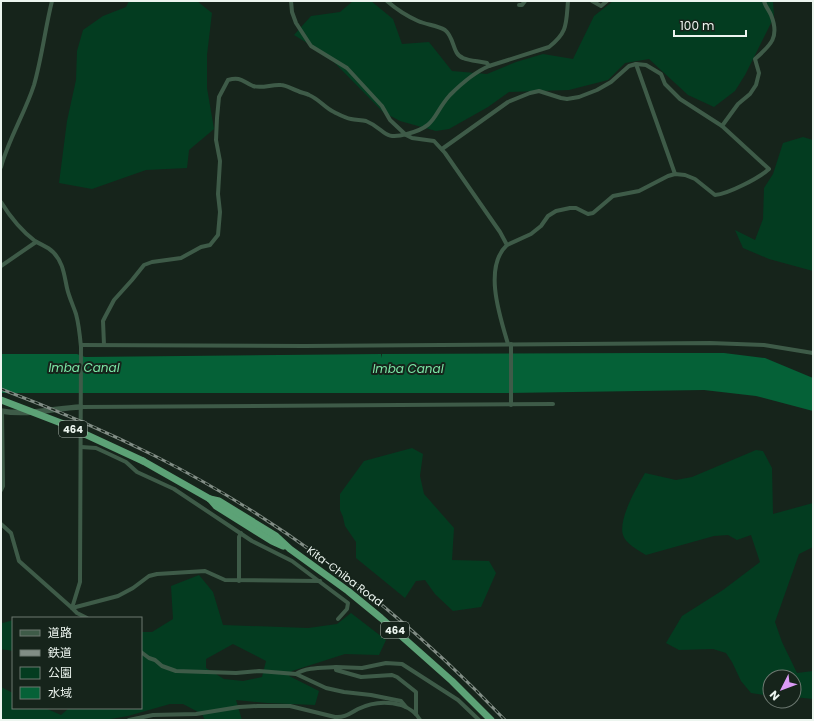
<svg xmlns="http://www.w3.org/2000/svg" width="814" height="721" font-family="Poppins,'Noto Sans JP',sans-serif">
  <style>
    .green { fill: #033c20; fill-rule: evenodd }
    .water { fill: #056137 }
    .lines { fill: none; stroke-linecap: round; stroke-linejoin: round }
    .minor { stroke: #3e5b48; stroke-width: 4 }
    .tertiary { stroke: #3e5b48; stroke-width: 5.5 }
    .trunk { stroke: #5ca276; stroke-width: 7 }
    .rail-casing { stroke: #818d85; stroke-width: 3 }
    .rail { stroke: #16241b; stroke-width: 1.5; stroke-dasharray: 4.5; stroke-linecap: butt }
    .trunk-bridge { stroke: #5ca276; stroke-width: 7 }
    .labels { text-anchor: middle; stroke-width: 4; stroke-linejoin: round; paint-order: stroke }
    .shield { fill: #16241b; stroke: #acb6af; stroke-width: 1 }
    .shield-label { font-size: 10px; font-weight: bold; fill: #ecf5ef }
    .street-label { font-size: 11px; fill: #ecf5ef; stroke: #16241b }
    .water-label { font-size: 12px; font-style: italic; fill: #7de7a7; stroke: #16241b }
  </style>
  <rect width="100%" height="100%" fill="#16241b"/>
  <!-- green -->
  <g class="green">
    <path d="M129,1H197L212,13L207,55V88L214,129L189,150L187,168L146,170L92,189L59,183L67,121L76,80L77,51L83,30L103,16L126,7Z"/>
    <path d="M353,1H371L393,19L402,44L429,42L452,71L487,74L516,62L543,54L573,59L594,16L613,1H773L774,17L745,75L735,91L714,107L688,95L649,59L625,63L608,80L569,90L509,92L488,107L449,129L436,131L400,121L383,112L327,55L294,35L311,16L340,12Z"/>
    <path d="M803,137L813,140V271L769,259L743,248L735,230L755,240L763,219L764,188L773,174L783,143Z"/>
    <path d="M412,448L423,454L420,476L424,494L454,528L452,560L489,561L496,573L481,607L453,611L435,594L425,580L416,581L405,598L356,558V542L345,526L343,517L340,510V494L364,461Z"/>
    <path d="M756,450L763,451L772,468L773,514L813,503V547L799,554L775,622L782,642L797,673L813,671V699L794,697V677H770V696L751,693L741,681L732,662L726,653L713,649L679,650L666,643L682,616L723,590L760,562L751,535L737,540L728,535L714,536L646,555C639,551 625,543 623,535C618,519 637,487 645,473L676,480L692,477Z"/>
    <path d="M199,575L213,592L223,625L308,628L337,624L351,613L386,640L379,655L345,654L292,671L289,676L319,691L315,705L267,703L236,700L242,720H205L202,714L183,704H170L128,716L105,720H1V687L13,693V708H45L61,715L69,708H141V632H152L173,619L171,586ZM233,644L266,661L262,677L243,681L224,679L206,668V659Z"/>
    <path d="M13,620V651L1,649V622L3,623Z"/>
  </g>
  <!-- water -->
  <path class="water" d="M650,353H724L765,358L813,378V411L756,396L704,390L507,393H1V354H77L85,357L381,354L382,358V354Z"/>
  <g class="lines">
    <!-- minor -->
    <g class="minor">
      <path d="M291,1L292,12L296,23L311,46L347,68L382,106L390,120L406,135L412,138L434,141L445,153L500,232L507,245C483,267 500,317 508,344"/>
      <path d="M387,1C396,9 407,16 418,21C427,25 437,25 445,30C455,38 452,54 463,58C470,61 479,61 487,63L489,66"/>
      <path d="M592,1L601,6L607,1"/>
      <path d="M519,5H522L525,1"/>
      <path d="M636,64L675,174"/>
      <path d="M722,126L738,104L750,94L756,85L759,73L755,59C771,45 780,37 771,15C769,10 765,6 764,1"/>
      <path d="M442,149L508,102L530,93L539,91L561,98L567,99L579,97L597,90L611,82L629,66L636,64L646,65L661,74L665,84L680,99L722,126L769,169C759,178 728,194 715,195L695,179L685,175L675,174L668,176L639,191L613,196L593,213L588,214L576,208H570L556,211L548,216L541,226L531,234L507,245"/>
      <path d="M1,167C9,138 25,113 34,85C42,57 45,29 52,1"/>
      <path d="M1,202C9,215 22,231 35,241C41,245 47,246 53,252C63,262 64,274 67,288C69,297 73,305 76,314C79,325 80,336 81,347L80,582L72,608L77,613L87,618"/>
      <path d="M1,266L36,242"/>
      <path d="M511,344V405"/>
      <path d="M81,345L304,346L710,343L764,345L813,353"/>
      <path d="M104,345L103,321L105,317L114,300L132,280L144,265L152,262L181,258L201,247L210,245L218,235L220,212L218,194L220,161L216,140L217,118L219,97L228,80C241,76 243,82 253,86C262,89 272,84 281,85C286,85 292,89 298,91C301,93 306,93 309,95C319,99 325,108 334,112C340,115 345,118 351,119C356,120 362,120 366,121C386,129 382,141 407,134C438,126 432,115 450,95C461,84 475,72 489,66L549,47C568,32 566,24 568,1"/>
      <path d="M81,407L553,404"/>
      <path d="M81,447L96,448L109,454L126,462L137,472L174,489L252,541L292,561L348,603L347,609L338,619"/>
      <path d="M1,490L3,486L2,411"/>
      <path d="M1,524L11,533L19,561L72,608L118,596L133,588L149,576L157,574L205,571L225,580L320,581"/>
      <path d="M239,581V537L241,533"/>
      <path d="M141,652L149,658L155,660L162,666L176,671L236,673L259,671L296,674L326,688L344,692L371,695L401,701L406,707"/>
      <path d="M296,674C306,667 324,668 336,667"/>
      <path d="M416,714V692L397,677L392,675L361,677L336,670V667L362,668L386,663L402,664L458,700L479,720"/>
      <path d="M129,720L153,715L196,714L239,707L258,706H290L335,717C345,718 350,713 358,709C372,702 386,701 401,705C409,708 416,712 420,720"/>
    </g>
    <!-- tertiary -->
    <path class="tertiary" d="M1,411C29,416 54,408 81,407"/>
    <!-- trunk -->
    <g class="trunk">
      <path d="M143,461L210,499L216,506L272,541L283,546"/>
      <path d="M210,499L219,501L276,536L290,549L348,591L381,618L452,681L491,720"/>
    </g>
    <defs>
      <path id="rail" d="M1,389C54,409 105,431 155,456C286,522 404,614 505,720"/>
    </defs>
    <!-- rail casing -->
    <use href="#rail" class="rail-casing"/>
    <!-- rail -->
    <use href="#rail" class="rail"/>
    <!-- trunk-bridge -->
    <path class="trunk-bridge" d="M1,400L61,423L143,461"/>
  </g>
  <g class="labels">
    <!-- shield labels -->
    <g class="shield">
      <rect x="59" y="421" width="28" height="16" rx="3"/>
      <rect x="381" y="622" width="28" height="16" rx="3"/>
    </g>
    <g class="shield-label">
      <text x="73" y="433">464</text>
      <text x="395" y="634">464</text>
    </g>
    <!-- street labels -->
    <g class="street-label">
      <text transform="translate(345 576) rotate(37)" y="4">Kita-Chiba Road</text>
    </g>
    <!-- water labels -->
    <g class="water-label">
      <text x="84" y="372">Imba Canal</text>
      <text x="408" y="373">Imba Canal</text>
    </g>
  </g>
  <!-- border -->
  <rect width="814" height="721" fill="none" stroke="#ecf5ef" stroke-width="4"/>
  <!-- legend -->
  <rect x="12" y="617" width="130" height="92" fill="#16241b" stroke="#6c7870"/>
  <rect x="20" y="630" width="20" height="6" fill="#3e5b48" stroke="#6c7870"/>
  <text x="48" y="637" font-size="12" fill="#ecf5ef">道路</text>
  <rect x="20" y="650" width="20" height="6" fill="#818d85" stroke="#6c7870"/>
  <text x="48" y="657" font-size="12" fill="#ecf5ef">鉄道</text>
  <rect x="20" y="667" width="20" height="12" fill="#033c20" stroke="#6c7870"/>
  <text x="48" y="677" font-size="12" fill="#ecf5ef">公園</text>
  <rect x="20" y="687" width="20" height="12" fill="#056137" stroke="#6c7870"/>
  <text x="48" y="697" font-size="12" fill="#ecf5ef">水域</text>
  <!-- north arrow -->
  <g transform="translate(782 689) rotate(228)"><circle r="19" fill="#16241b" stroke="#6c7870"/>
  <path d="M0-3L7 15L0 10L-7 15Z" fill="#db9af6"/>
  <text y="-6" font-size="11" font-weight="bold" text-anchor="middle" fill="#ecf5ef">N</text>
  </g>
  <!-- scale -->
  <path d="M674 30v6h72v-6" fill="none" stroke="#ecf5ef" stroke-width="2"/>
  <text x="680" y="30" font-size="12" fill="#ecf5ef" stroke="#16241b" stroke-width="3" paint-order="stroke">100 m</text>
</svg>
